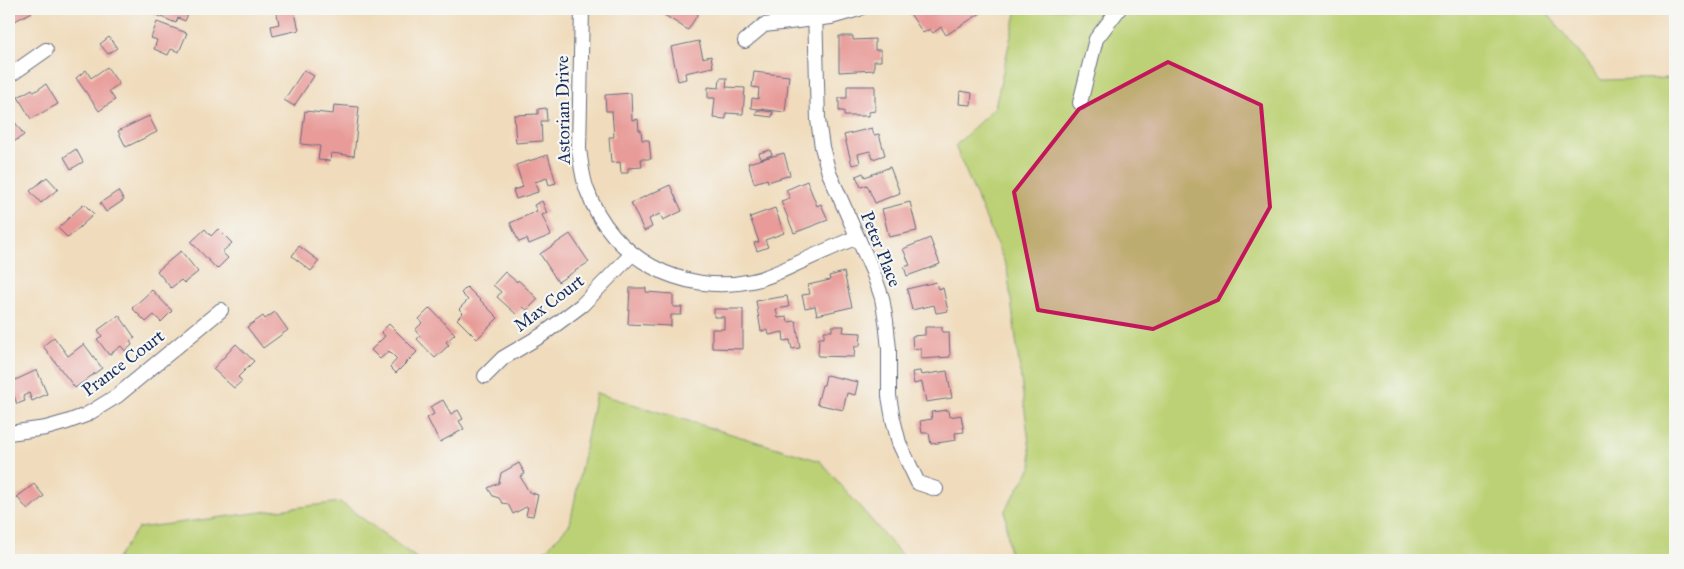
<svg xmlns="http://www.w3.org/2000/svg" width="1684" height="569" font-family="'IM FELL Great Primer',serif">
  <style>
    .green { fill: #bcd175; stroke: #6c806a }
    .building { fill: #e89b99 }
    .lines { fill: none; stroke-linecap: round; stroke-linejoin: round }
    .minor-casing { stroke: #666c7f; stroke-width: 16 }
    .minor { stroke: #fff; stroke-width: 14 }
    .marked { fill: #c2185b; fill-opacity: 0.2; stroke: #c2185b; stroke-width: 4; stroke-linejoin: round }
    .labels { text-anchor: middle; stroke-width: 4.5; stroke-linejoin: round; paint-order: stroke }
    .street-label { font-size: 18px; fill: #1b2f5e; stroke: #f6f6f2 }
  </style>
  <rect width="100%" height="100%" fill="#f6f6f2"/>
  <filter id="ink" filterUnits="userSpaceOnUse"><feTurbulence type="fractalNoise" baseFrequency=".02" numOctaves="2"/><feDisplacementMap in="SourceGraphic" scale="10" xChannelSelector="R" yChannelSelector="G"/><feConvolveMatrix kernelMatrix="1 2 1 2 8 2 1 2 1" color-interpolation-filters="sRGB"/></filter>
  <filter id="wash" filterUnits="userSpaceOnUse"><feTurbulence type="fractalNoise" baseFrequency=".0096" numOctaves="4" result="noise"/><feDisplacementMap in="SourceGraphic" scale="20" xChannelSelector="R" yChannelSelector="G"/><feGaussianBlur stdDeviation="1.12" result="paint"/><feColorMatrix in="noise" values="0 0 0 0 0 0 0 0 0 0 0 0 0 0 0 0 0 1.4 0 .05"/><feComposite in="paint" operator="in"/></filter>
  <g filter="url(#wash)">
    <rect width="100%" height="100%" fill="#f0dcbc"/>
    <!-- green -->
    <g class="green">
      <path d="M1017,9H1544L1601,80L1675,78V560H1010L1005,510L1032,466L1007,268L955,146L995,107Z"/>
      <path d="M596,393L820,461L906,560H536L570,524Z"/>
      <path d="M340,502L419,560H116L138,528Z"/>
    </g>
    <g id="blocks">
      <!-- building -->
      <g class="building">
        <path d="M9,9H33L34,11L9,24Z"/>
        <path d="M150,9H186L190,10L185,21L178,18L176,23L149,12Z"/>
        <path d="M276,9H294L299,30L273,36L271,26L279,24Z"/>
        <path d="M655,9H701L688,30Z"/>
        <path d="M907,9H931L934,14L943,9H983L984,11L946,35L941,27L933,33L930,29L923,33Z"/>
        <path d="M157,22L187,33L179,52L171,49L168,55L154,49L157,40L151,38Z"/>
        <path d="M839,36H853V40L875,39V50H881V61H874V70L839,72Z"/>
        <path d="M109,37L117,48L108,54L100,44Z"/>
        <path d="M699,41L703,58L711,56L713,67L685,73L686,79L678,81L671,47Z"/>
        <path d="M107,67L119,84L109,91L115,100L99,111L76,78L86,70L91,78Z"/>
        <path d="M304,70L314,76L294,106L284,100Z"/>
        <path d="M754,72L789,76L785,112L751,108L752,98L758,99L759,88L752,87Z"/>
        <path d="M720,78H727L726,87L745,88L743,114L726,113V119L713,118L715,98H708V87L719,88Z"/>
        <path d="M46,84L58,104L31,119L18,97L32,89L34,92Z"/>
        <path d="M847,86H875V111L869,112V116H844V111H839V98H847Z"/>
        <path d="M960,91L972,93L971,105L959,104Z"/>
        <path d="M631,93L632,120L638,119L639,130H641L642,140H649L651,159H641L642,167L628,168V173H621L620,162L611,163L609,137H614L612,111H606L605,95Z"/>
        <path d="M334,105L359,107L354,156L331,153L330,161L318,160L320,146L301,144L305,111L333,114Z"/>
        <path d="M546,108L547,121H541L542,141L516,143L514,115L538,114V109Z"/>
        <path d="M757,110L773,112L772,117L756,115Z"/>
        <path d="M9,114L24,135L9,145Z"/>
        <path d="M149,116L157,132L126,147L118,131Z"/>
        <path d="M872,128L874,135L879,134L885,155L873,159L870,151L858,154L860,163L852,165L844,135Z"/>
        <path d="M76,149L83,162L71,169L64,157Z"/>
        <path d="M770,150L772,155L761,159L759,153Z"/>
        <path d="M784,153L790,175L768,182L767,179L754,183L748,163Z"/>
        <path d="M548,155L556,183L549,185L547,178L535,182L538,192L516,199L513,190L523,187L516,165Z"/>
        <path d="M890,167L900,193L875,203L867,185L861,187L856,176L863,173L865,177Z"/>
        <path d="M47,177L58,189L41,203L30,191Z"/>
        <path d="M807,181L817,206L821,204L828,220L794,233L781,201L790,198L786,190Z"/>
        <path d="M670,185L682,211L663,220L660,214L649,219L652,227L644,231L631,203Z"/>
        <path d="M118,191L124,200L106,212L100,203Z"/>
        <path d="M542,201L547,213L542,215L551,235L529,244L527,239L519,242L510,223L537,211L534,205Z"/>
        <path d="M910,202L917,231L889,237L882,209Z"/>
        <path d="M84,204L94,214L68,238L58,228Z"/>
        <path d="M775,208L784,233L765,240L768,247L757,251L754,243L759,242L750,217Z"/>
        <path d="M205,229L211,236L218,229L232,243L222,252L228,258L217,269L191,242Z"/>
        <path d="M570,234L589,262L558,282L540,254Z"/>
        <path d="M930,238L940,264L907,276L904,267L910,265L903,249Z"/>
        <path d="M299,246L319,261L311,271L292,256Z"/>
        <path d="M181,251L198,272L184,283L181,280L171,288L157,271Z"/>
        <path d="M505,272L517,282L518,280L538,299L527,310L523,307L516,314L497,297L501,292L493,285Z"/>
        <path d="M844,272L852,307L817,315L815,306L805,308L802,295L810,294L808,285L830,280L829,276Z"/>
        <path d="M936,282L938,289L943,288L948,311L936,313L934,305L912,310L907,289Z"/>
        <path d="M467,287L498,318L477,339L457,319L463,313L459,309L468,300L461,293Z"/>
        <path d="M630,288H646V292L673,294V307H682L681,315H671V326L628,324Z"/>
        <path d="M152,290L172,311L161,322L154,315L146,322L132,308Z"/>
        <path d="M787,296L789,307L776,309L778,318L787,317L788,322L796,321L800,348L792,349L790,340L784,341L783,332L769,335L768,330L761,331L756,301Z"/>
        <path d="M430,308L455,334L446,342L449,345L435,358L417,339L420,336L415,330L422,323L419,319Z"/>
        <path d="M714,309H743V349L712,348V329H724V317H714Z"/>
        <path d="M275,312L288,330L263,348L247,327L263,316L265,319Z"/>
        <path d="M119,315L135,338L130,341L132,345L125,351L121,346L109,355L97,339L102,336L98,330Z"/>
        <path d="M389,324L417,352L396,373L390,367L397,359L389,351L380,359L371,350L385,336L381,332Z"/>
        <path d="M832,326H844L843,332L861,333L860,346H855L854,357L818,356L819,338H824V331H832Z"/>
        <path d="M925,327H942V332H949L950,357L921,359V348L913,349L912,336L925,335Z"/>
        <path d="M54,337L68,356L84,344L102,368L75,388L43,346Z"/>
        <path d="M236,344L254,361L238,377L242,381L234,388L213,369Z"/>
        <path d="M37,370L47,394L32,401L29,393L23,396L25,401L17,404L9,383Z"/>
        <path d="M920,371L921,375L947,371L952,398L926,402L922,382L914,384L912,372Z"/>
        <path d="M826,375L858,382L855,395L847,393L843,410L817,404L822,385H824Z"/>
        <path d="M443,400L451,414L458,410L463,419L459,421L464,429L440,442L427,418L434,414L430,407Z"/>
        <path d="M948,410L949,417L961,415L964,432L955,433L956,440L931,444L929,433H922L920,421L932,419L931,412Z"/>
        <path d="M519,463L525,474L520,476L529,492L538,495L533,516L526,515L528,507H526L513,514L508,504L502,503L499,498L493,496L488,488L499,483L501,473Z"/>
        <path d="M34,484L44,496L28,510L17,497Z"/>
      </g>
    </g>
  </g>
  <g filter="url(#ink)">
    <use href="#blocks" fill-opacity="0" stroke="#666c7f" stroke-width="1"/>
    <g class="lines">
      <defs>
        <g id="minor">
          <path d="M582,9L579,149C581,163 582,177 587,190C611,258 682,296 752,281C767,278 781,271 794,265C815,255 836,246 857,237"/>
          <path d="M815,9L818,120L822,147L829,173L873,272L882,298L886,321L889,349V396L893,419L899,443L918,483L936,489"/>
          <path d="M745,41L764,25L831,17L859,9"/>
          <path d="M9,76L46,50"/>
          <path d="M1080,103L1096,39L1119,9"/>
          <path d="M485,376L503,358L542,335L582,305L632,254"/>
          <path d="M9,433L46,428L67,422L86,415L117,396L221,310"/>
        </g>
      </defs>
      <!-- minor casing -->
      <use href="#minor" class="minor-casing"/>
      <!-- minor -->
      <use href="#minor" class="minor"/>
    </g>
  </g>
  <!-- marked area -->
  <path class="marked" d="M1168,62L1261,105L1270,207L1218,300L1153,329L1038,310L1014,192L1079,109Z"/>
  <g class="labels">
    <!-- street labels -->
    <g class="street-label">
      <text transform="translate(563 110) rotate(-91)" y="6">Astorian Drive</text>
      <text transform="translate(881 249) rotate(68)" y="6">Peter Place</text>
      <text transform="translate(549 303) rotate(-37)" y="6">Max Court</text>
      <text transform="translate(123 363) rotate(-37)" y="6">Prance Court</text>
    </g>
  </g>
  <!-- margin -->
  <rect width="1684" height="569" fill="none" stroke="#f6f6f2" stroke-width="30"/>
</svg>
